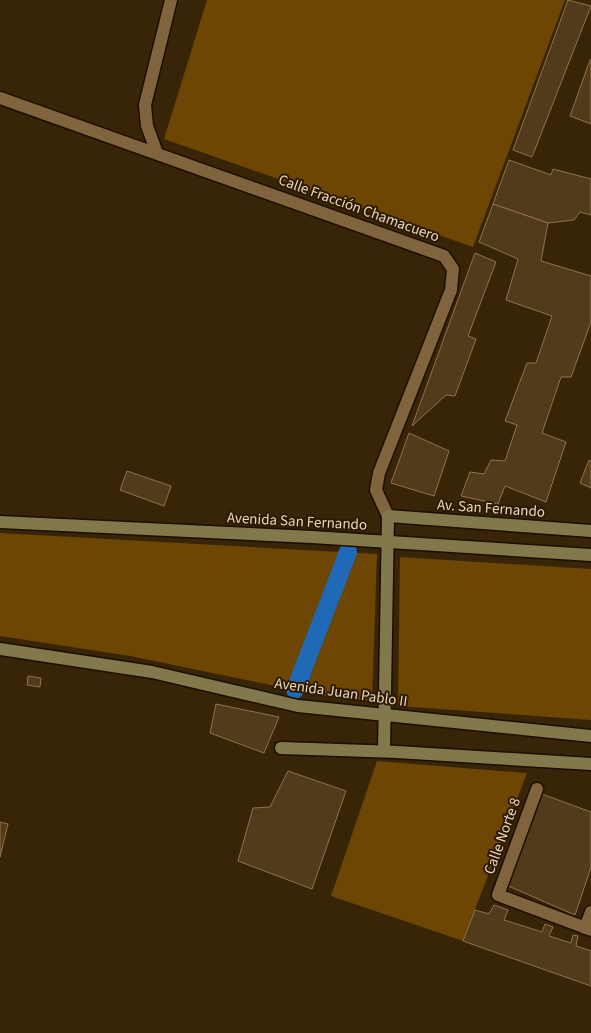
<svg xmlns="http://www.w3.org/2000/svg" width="591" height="1033" font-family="'Source Sans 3',sans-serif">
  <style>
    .green { fill: #6c4602 }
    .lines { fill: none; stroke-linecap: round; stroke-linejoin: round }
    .canal { stroke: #1f69b6; stroke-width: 18 }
    .building { fill: #523b1b; stroke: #90724c }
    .street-casing { stroke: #1c0e00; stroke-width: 15 }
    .secondary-casing { stroke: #1c0e00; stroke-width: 15 }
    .street { stroke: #80643e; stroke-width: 12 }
    .secondary { stroke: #81784b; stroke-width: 12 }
    .labels { text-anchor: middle; stroke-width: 4; stroke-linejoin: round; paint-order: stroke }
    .street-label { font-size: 15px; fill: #e5d5c1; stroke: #2e1a00 }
  </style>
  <rect width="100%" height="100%" fill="#382407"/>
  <!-- green -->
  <g class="green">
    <path d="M207,0H565L473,247L164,139Z"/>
    <path d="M0,533L377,554L372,701L319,695L130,656L0,636Z"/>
    <path d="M400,557L591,569V720L398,706Z"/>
    <path d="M377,761L527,773L463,941L331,896Z"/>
  </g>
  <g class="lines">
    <!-- canal -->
    <path class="canal" d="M302,673L295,690L348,552"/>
  </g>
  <!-- building -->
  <g class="building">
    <path d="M568,0L591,6L532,157L513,150Z"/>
    <path d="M590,60H591V124L570,116Z"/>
    <path d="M509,160L551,175L553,169L591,179V215L580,212L574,220L548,223L493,204Z"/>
    <path d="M493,204L548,223L541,261L591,276V322L571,377H561L542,433L566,442L546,502L505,486L498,504L461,496L470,472L484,474L491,460L505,461L517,425L505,421L527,363H536L552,316L506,300L518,259L479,242Z"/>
    <path d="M475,253L496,262L468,336L476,339L455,396L446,395L412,426Z"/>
    <path d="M409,433L449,451L434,496L391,483Z"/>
    <path d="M589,460L591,461V488L580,483Z"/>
    <path d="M127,471L171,486L164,506L120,490Z"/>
    <path d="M28,676L41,678L40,687L27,685Z"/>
    <path d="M216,704L279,717L264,753L210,733Z"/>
    <path d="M288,771L346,791L312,889L238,861L253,808L270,807Z"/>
    <path d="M542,794L591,812V867L575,915L506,885Z"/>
    <path d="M0,822L8,824L0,857Z"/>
    <path d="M494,905L508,910L504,920L542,932L545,924L553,927L549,936L571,943L573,935L578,936L576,946L591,951V986L463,941L475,910L489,914Z"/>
  </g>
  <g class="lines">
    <defs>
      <g id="street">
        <path d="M0,98L444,256L453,269L451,290L379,473L376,490L388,516"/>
        <path d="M157,153L147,126L145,105L171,0"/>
        <path d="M537,789L498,895L591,930"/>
        <path d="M585,928L591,912"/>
      </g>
      <g id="secondary">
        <path d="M0,522L312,537L591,555"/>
        <path d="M0,649L152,672L298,706L591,736"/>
        <path d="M281,748L397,752L591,764"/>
        <path d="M384,751L388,516L591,531"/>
      </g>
    </defs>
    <!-- street casing -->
    <use href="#street" class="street-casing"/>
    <!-- secondary casing -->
    <use href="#secondary" class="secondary-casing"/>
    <!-- street -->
    <use href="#street" class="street"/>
    <!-- secondary -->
    <use href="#secondary" class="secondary"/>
  </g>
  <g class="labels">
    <!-- street labels -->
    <g class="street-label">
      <text transform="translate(359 208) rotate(20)" y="5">Calle Fracción Chamacuero</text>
      <text transform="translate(491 508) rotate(4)" y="5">Av. San Fernando</text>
      <text transform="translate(297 521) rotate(3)" y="5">Avenida San Fernando</text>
      <text transform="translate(341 692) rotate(8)" y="5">Avenida Juan Pablo II</text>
      <text transform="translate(502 836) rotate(-70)" y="5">Calle Norte 8</text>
    </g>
  </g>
</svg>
